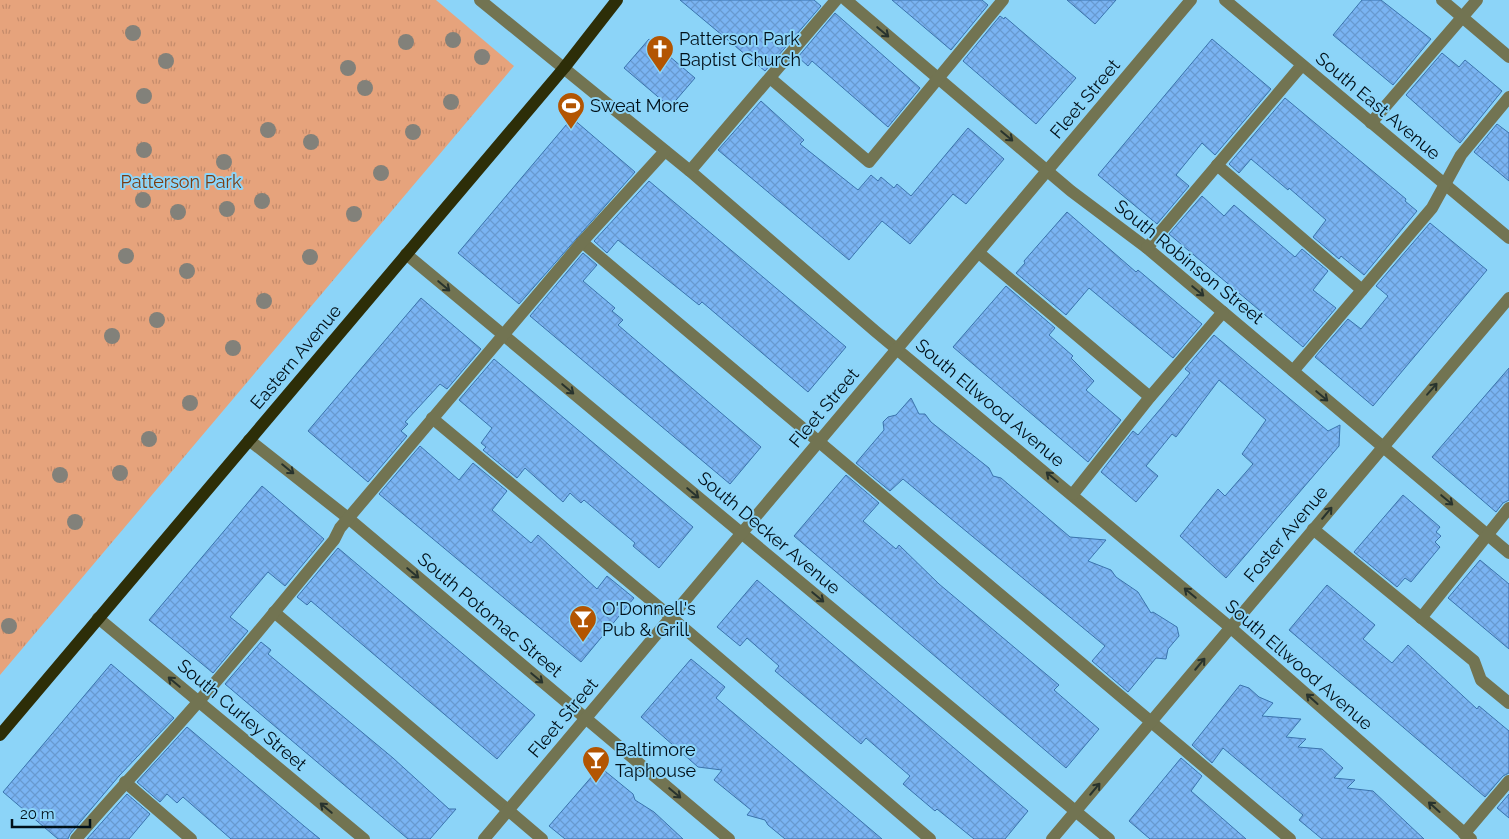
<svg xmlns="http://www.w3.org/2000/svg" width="1509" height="839" font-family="Raleway,sans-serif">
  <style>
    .park { fill: url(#park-tufts) }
    .building { fill: url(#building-cross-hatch); stroke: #3a73ad }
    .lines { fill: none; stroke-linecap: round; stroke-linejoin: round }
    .minor { stroke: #727452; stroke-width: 12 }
    .major { stroke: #2d2e08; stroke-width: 12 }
    .tree { fill: #82817a }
    .oneway { stroke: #28332d }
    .labels { text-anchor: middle; stroke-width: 4; stroke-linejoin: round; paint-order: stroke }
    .poi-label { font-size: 18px; fill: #001019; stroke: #8cd4f8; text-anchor: start }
    .street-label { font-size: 18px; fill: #001019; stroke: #8cd4f8 }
    .park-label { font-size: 18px; fill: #7a3d12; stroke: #8cd4f8 }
  </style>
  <defs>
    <pattern id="park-tufts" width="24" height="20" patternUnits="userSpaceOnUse" patternTransform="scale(1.25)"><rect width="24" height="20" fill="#e6a37c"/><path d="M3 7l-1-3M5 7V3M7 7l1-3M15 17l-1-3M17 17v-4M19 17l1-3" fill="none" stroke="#c48b6b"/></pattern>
    <pattern id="building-cross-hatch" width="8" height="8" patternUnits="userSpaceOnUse" patternTransform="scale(1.25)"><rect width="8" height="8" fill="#7ab4f3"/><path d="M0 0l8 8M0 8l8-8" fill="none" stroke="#689ad0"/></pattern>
  </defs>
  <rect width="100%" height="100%" fill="#8cd4f8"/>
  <!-- park -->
  <path class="park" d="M0,0H436L514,66L0,675Z"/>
  <!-- building -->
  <g class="building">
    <path d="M680,0H814L821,6L765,71Z"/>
    <path d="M892,0H982L988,5L951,50Z"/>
    <path d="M1067,0H1116L1095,24Z"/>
    <path d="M1362,0H1381L1431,39L1393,85L1333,35Z"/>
    <path d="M835,13L920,88L888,127L812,61L808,66L798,57Z"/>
    <path d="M1000,16L1004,19L1005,17L1076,78L1036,124L963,61Z"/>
    <path d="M649,39L695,78L670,107L624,68Z"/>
    <path d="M1212,39L1271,89L1215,155L1202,143L1176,175L1189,186L1157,224L1098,175Z"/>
    <path d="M1442,53L1459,67L1465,60L1502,91L1460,143L1406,95Z"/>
    <path d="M1285,98L1406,199L1405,201L1417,211L1364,275L1341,256L1339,259L1313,237L1326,220L1289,188L1288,190L1251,159L1239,173L1229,164Z"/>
    <path d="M761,101L804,140L800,144L858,190L871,175L878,181L881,177L894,188L897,184L911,196L968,128L1004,159L966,204L953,194L910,244L882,221L849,260L718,150Z"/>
    <path d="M572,118L635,172L519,304L458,253Z"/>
    <path d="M1497,124L1509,133V181L1474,152Z"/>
    <path d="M649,181L846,347L808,392L702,302L699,305L618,240L607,253L594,241Z"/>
    <path d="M1202,196L1224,216L1234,205L1295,257L1302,249L1328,271L1313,290L1336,308L1303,347L1169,234Z"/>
    <path d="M1067,212L1136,272L1138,270L1202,324L1173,358L1089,288L1066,315L1016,273L1025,263L1024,261Z"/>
    <path d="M1430,223L1487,270L1373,406L1315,357L1348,319L1361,329L1388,296L1376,286Z"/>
    <path d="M583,253L597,265L583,281L615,308L612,311L623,320L618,325L761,447L730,484L530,316Z"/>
    <path d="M1006,286L1055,328L1049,335L1073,356L1071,358L1094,381L1086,390L1121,420L1088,462L953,347Z"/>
    <path d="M421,298L481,349L447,389L440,384L405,422L408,424L401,431L407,436L368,482L308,431Z"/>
    <path d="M1214,335L1328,431L1340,425L1339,446L1226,578L1180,536L1218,489L1225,496L1253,464L1242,454L1266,420L1219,380L1176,437L1172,434L1146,466L1158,476L1136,502L1101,472L1133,431L1138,435L1162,407L1190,373L1185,369Z"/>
    <path d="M494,359L693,527L659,568L633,546L635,543L584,500L581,503L570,493L563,502L525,468L517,478L483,450L486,447L481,443L492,428L459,400Z"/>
    <path d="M1509,368V500L1503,503L1496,512L1432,457Z"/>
    <path d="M911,398L919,414H925L931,422L989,468L993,476L1001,478L1070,537L1106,540L1088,561L1111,570L1116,577L1138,592L1151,613L1153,612L1177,627L1179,636L1168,649L1166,659L1156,658L1128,692L1092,661L1105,646L903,479L890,491L856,463L884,430L883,422L888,417L896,415Z"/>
    <path d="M420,446L459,480L473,463L507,491L492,510L531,543L538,535L597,589L607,576L634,598L581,662L379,494Z"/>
    <path d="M846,475L879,503L863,521L896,549L899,545L939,584L1059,685L1054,690L1099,729L1066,768L794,536Z"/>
    <path d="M262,486L324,539L285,586L268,572L246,598L230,617L248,631L213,673L149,620Z"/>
    <path d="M1403,495L1440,527L1436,532L1441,536L1435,542L1440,547L1411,582L1405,578L1397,587L1354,552Z"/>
    <path d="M338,548L535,715L497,759L311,601L307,605L297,597Z"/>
    <path d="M1480,560L1509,584V649L1448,598Z"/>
    <path d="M757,580L1028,811L1005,839H974L937,809L935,811L903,784L910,776L866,738L861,744L775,671L779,666L747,638L740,646L717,627Z"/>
    <path d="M1327,585L1375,625L1363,639L1392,663L1408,645L1477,709L1479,706L1509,731V773L1503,776L1485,797L1289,630Z"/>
    <path d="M261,642L271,650L268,654L393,758L449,809H456L430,839H408L225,684Z"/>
    <path d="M691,659L725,687L716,698L882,839H785L768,825L765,820L747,815L751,810L714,780L722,770L698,767L641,717Z"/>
    <path d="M111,664L174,718L119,776L70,834L68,839H58L3,792Z"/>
    <path d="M1240,685L1249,688L1259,697L1273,703L1262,716L1301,719L1286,737L1306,739L1298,747L1322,749L1343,768L1334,778L1355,780L1347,788L1373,791L1424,839H1322L1299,820L1303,815L1223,748L1212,763L1192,745Z"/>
    <path d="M187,727L304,826L320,839H231L183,797L177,803L167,794L160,802L137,782Z"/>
    <path d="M1181,758L1202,776L1191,791L1246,839H1150L1129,821Z"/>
    <path d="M600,767L633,794L635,800L654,812L683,839H565L549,826Z"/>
    <path d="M127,794L150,814L129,839H87Z"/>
    <path d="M1509,794V818L1497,808Z"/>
  </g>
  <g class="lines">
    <!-- minor -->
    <g class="minor">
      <path d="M480,0L690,171L875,331L1231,628L1471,839"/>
      <path d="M846,0L1071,191L1147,248L1509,553"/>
      <path d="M1225,0L1509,238"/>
      <path d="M1442,0L1509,57"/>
      <path d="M770,78L869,162L1003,0"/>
      <path d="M1371,123L1477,0"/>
      <path d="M1217,165L1362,290"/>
      <path d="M690,171L836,0"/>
      <path d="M582,242L1290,839"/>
      <path d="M1147,248L1302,65"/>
      <path d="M979,253L1150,397"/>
      <path d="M406,254L1109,839"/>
      <path d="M1293,371L1432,208L1461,155L1509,97"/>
      <path d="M432,418L671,617L930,839"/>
      <path d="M249,440L348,518L729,839"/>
      <path d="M1073,494L1150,397L1223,312"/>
      <path d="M1313,529L1474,661L1481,680L1509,703"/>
      <path d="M274,612L542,839"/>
      <path d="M98,618L364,839"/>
      <path d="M1421,618L1509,508"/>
      <path d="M125,782L191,839"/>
      <path d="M1464,834L1509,781"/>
      <path d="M76,839C112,797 149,758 185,717C236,660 285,599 334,540L340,528L582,242L665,151"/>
      <path d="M484,839L1191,0"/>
      <path d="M1052,839L1509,298"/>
    </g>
    <!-- major -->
    <path class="major" d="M0,735L564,68L617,0"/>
  </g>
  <!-- trees -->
  <g class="tree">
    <circle cx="133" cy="33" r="8"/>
    <circle cx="453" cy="40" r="8"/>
    <circle cx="406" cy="42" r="8"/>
    <circle cx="482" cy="57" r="8"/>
    <circle cx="166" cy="61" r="8"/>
    <circle cx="348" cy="68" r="8"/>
    <circle cx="365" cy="88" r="8"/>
    <circle cx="144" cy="96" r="8"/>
    <circle cx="451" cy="102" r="8"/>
    <circle cx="268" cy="130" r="8"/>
    <circle cx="413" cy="132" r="8"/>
    <circle cx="311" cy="142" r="8"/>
    <circle cx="144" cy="150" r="8"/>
    <circle cx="224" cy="162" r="8"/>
    <circle cx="381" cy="173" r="8"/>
    <circle cx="143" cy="200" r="8"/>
    <circle cx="262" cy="201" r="8"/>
    <circle cx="227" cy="209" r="8"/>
    <circle cx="178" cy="212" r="8"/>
    <circle cx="354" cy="214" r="8"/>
    <circle cx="126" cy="256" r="8"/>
    <circle cx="310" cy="257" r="8"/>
    <circle cx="187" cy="271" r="8"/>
    <circle cx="264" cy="301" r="8"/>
    <circle cx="157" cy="320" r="8"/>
    <circle cx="112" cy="336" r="8"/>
    <circle cx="233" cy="348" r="8"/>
    <circle cx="190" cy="403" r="8"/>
    <circle cx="149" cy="439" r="8"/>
    <circle cx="120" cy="473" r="8"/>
    <circle cx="60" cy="475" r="8"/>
    <circle cx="75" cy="522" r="8"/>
    <circle cx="9" cy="626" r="8"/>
  </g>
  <!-- one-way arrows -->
  <defs><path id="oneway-shaft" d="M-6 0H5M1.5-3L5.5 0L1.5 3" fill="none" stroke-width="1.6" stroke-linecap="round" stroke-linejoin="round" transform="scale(1.25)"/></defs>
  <g class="oneway">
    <use href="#oneway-shaft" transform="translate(883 32) rotate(40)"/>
    <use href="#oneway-shaft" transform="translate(1007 136) rotate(40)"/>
    <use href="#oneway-shaft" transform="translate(444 286) rotate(40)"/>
    <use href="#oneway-shaft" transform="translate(1198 291) rotate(40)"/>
    <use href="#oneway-shaft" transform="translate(568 389) rotate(40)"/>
    <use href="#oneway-shaft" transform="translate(1432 389) rotate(-49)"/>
    <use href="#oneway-shaft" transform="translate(1322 396) rotate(40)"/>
    <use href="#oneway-shaft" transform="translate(288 469) rotate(39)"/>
    <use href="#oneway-shaft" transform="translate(1052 477) rotate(-140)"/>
    <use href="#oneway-shaft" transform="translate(693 493) rotate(40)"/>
    <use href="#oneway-shaft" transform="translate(1447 500) rotate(40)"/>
    <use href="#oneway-shaft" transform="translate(1327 513) rotate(-50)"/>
    <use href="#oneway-shaft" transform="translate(413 573) rotate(40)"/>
    <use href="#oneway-shaft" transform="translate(1190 593) rotate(-140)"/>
    <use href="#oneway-shaft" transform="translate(818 597) rotate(40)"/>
    <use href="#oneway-shaft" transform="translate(1200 664) rotate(-50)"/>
    <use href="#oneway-shaft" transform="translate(537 678) rotate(40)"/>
    <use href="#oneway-shaft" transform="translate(174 682) rotate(-140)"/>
    <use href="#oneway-shaft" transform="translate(1312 699) rotate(-138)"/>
    <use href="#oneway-shaft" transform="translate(1095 789) rotate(-50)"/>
    <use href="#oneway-shaft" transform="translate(675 793) rotate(40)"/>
    <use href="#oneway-shaft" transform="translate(1434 807) rotate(-138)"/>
    <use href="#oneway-shaft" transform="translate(326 808) rotate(-140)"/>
  </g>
  <!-- icons -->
  <defs>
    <symbol id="church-pin" viewBox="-11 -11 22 30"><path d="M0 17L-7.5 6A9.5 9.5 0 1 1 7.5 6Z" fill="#b35502" stroke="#8cd4f8"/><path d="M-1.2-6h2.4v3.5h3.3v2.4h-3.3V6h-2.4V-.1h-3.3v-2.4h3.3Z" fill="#fff"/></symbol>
    <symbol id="stadium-pin" viewBox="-11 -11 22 30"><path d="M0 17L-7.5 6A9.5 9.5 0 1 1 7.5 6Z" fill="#b35502" stroke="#8cd4f8"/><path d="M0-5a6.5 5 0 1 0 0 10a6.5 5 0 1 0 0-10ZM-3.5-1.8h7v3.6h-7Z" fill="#fff"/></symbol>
    <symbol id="bar-pin" viewBox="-11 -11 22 30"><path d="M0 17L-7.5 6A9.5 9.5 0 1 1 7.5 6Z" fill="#b35502" stroke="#8cd4f8"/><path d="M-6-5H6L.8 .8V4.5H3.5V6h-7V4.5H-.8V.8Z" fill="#fff"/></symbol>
  </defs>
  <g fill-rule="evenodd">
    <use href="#church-pin" x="644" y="33" width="32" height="43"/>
    <use href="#stadium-pin" x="555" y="90" width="32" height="43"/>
    <use href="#bar-pin" x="567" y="603" width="32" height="43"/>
    <use href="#bar-pin" x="580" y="744" width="32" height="43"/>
  </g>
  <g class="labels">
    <!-- poi labels -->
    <g class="poi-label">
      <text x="679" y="45">Patterson Park<tspan x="679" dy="21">Baptist Church</tspan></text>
      <text x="590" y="112">Sweat More</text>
      <text x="602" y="615">O'Donnell's<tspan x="602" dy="21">Pub &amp; Grill</tspan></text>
      <text x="615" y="756">Baltimore<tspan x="615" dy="21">Taphouse</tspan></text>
    </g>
    <!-- street labels -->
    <g class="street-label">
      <text transform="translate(1085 99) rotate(-50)" y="6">Fleet Street</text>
      <text transform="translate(1378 106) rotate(40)" y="6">South East Avenue</text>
      <text transform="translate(1189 262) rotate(39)" y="6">South Robinson Street</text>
      <text transform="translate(296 357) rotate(-50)" y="6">Eastern Avenue</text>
      <text transform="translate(990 403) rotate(40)" y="6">South Ellwood Avenue</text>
      <text transform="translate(824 408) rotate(-50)" y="6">Fleet Street</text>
      <text transform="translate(769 533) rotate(40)" y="6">South Decker Avenue</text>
      <text transform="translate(1286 534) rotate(-50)" y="6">Foster Avenue</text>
      <text transform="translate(490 615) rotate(40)" y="6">South Potomac Street</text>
      <text transform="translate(1299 665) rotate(41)" y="6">South Ellwood Avenue</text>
      <text transform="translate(242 715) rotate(40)" y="6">South Curley Street</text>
      <text transform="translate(563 718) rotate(-50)" y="6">Fleet Street</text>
    </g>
    <!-- park labels -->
    <g class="park-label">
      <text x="181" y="188">Patterson Park</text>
    </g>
  </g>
  <!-- scale -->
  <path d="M12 819v8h78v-8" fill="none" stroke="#001019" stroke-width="2.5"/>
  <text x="20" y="819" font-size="15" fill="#001019" stroke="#8cd4f8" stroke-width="4" paint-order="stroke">20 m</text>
</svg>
